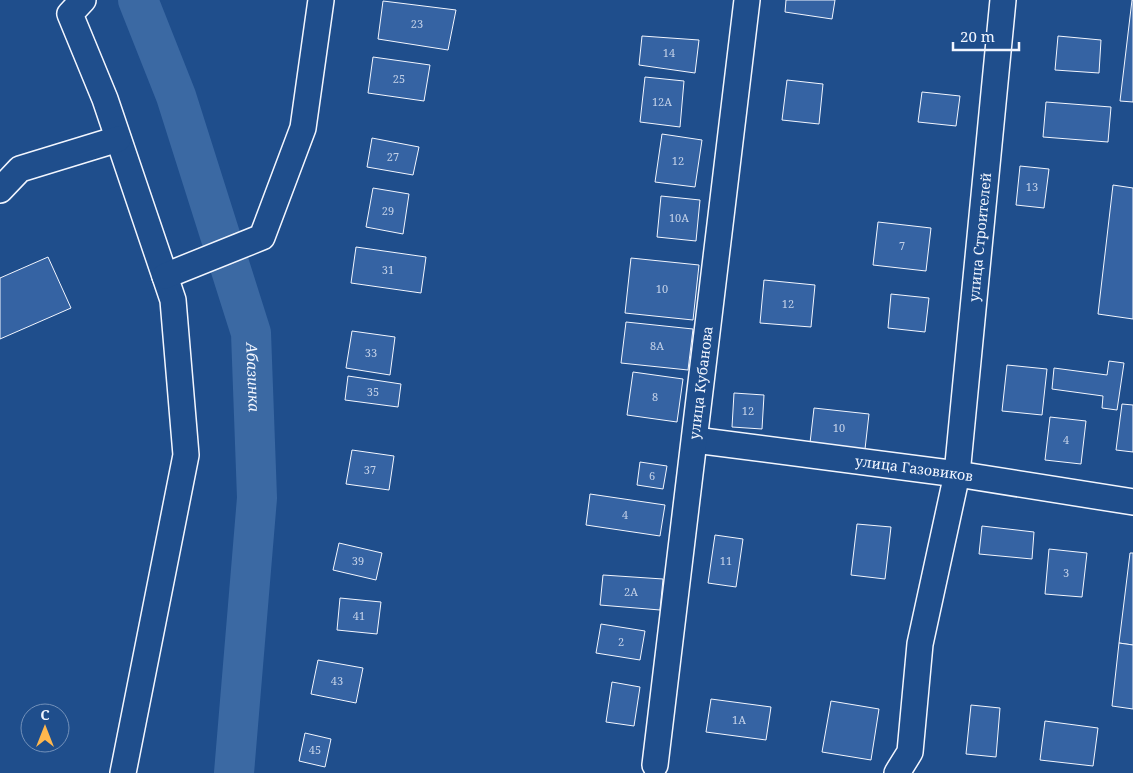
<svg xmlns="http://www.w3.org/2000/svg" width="1133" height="773" font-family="'Noto Serif',serif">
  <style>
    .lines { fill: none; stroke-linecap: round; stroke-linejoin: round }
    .river { stroke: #3b69a3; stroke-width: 40 }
    .building { fill: #3563a3; stroke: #f2f6ff }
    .minor-casing { stroke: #f2f6ff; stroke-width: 28 }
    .minor { stroke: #1f4e8c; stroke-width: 25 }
    .labels { text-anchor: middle; stroke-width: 4; stroke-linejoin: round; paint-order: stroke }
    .number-label { font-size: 11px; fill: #c3d1e8 }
    .street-label { font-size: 14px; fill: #f2f6ff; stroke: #1f4e8c }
    .water-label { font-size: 15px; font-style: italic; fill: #f2f6ff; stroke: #1f4e8c }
  </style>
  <rect width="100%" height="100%" fill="#1f4e8c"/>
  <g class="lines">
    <!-- river -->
    <path class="river" id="s1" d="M138,0L176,96L251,333L257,498L234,773"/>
  </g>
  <!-- building -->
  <g class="building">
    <path d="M786,0H835L832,19L785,12Z"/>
    <path d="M1132,0H1133V102L1120,101Z"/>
    <path d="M383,1L456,10L448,50L378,39Z"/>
    <path d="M642,36L699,40L695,73L639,65Z"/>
    <path d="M1058,36L1101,40L1099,73L1055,70Z"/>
    <path d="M373,57L430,65L424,101L368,93Z"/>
    <path d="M645,77L684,81L680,127L640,122Z"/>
    <path d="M787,80L823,84L819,124L782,120Z"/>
    <path d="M922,92L960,96L956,126L918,122Z"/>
    <path d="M1046,102L1111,107L1108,142L1043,137Z"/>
    <path d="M662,134L702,140L695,187L655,182Z"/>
    <path d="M372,138L419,147L413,175L367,167Z"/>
    <path d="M1020,166L1049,169L1044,208L1016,205Z"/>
    <path d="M1113,185L1133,188V319L1098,314Z"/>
    <path d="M373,188L409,194L403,234L366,227Z"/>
    <path d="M661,196L700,200L696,241L657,237Z"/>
    <path d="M878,222L931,228L926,271L873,265Z"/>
    <path d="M356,247L426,257L421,293L351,283Z"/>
    <path d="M48,257L71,308L0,339V278Z"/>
    <path d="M631,258L699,265L693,320L625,313Z"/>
    <path d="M764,280L815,285L811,327L760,323Z"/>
    <path d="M891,294L929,298L925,332L888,328Z"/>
    <path d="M626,322L693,329L688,370L621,363Z"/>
    <path d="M352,331L395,337L390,375L346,368Z"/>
    <path d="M1109,361L1124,363L1117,410L1102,408L1103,396L1052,389L1054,368L1107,375Z"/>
    <path d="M1007,365L1047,369L1042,415L1002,411Z"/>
    <path d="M633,372L683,379L677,422L627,415Z"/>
    <path d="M348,376L401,384L398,407L345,400Z"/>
    <path d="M734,393L764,395L762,429L732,427Z"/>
    <path d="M1122,404L1133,405V452L1116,450Z"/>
    <path d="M814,408L869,414L865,449L810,443Z"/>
    <path d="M1050,417L1086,421L1081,464L1045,460Z"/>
    <path d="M352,450L394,456L389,490L346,484Z"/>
    <path d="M640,462L667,466L663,489L637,485Z"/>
    <path d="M590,494L665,505L660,536L586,525Z"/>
    <path d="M857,524L891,527L885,579L851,575Z"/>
    <path d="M982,526L1034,532L1032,559L979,554Z"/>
    <path d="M715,535L743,539L736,587L708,583Z"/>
    <path d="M339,543L382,553L376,580L333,570Z"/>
    <path d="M1049,549L1087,553L1082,597L1045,594Z"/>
    <path d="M1130,553H1133V645L1119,643Z"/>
    <path d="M603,575L663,579L660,610L600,605Z"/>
    <path d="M340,598L381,602L377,634L337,630Z"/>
    <path d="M601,624L645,631L640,660L596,653Z"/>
    <path d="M1119,643L1133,645V709L1112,706Z"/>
    <path d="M318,660L363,668L356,703L311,694Z"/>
    <path d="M612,682L640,687L634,726L606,722Z"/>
    <path d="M711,699L771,707L766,740L706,732Z"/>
    <path d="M831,701L879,709L871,760L822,752Z"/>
    <path d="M971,705L1000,708L996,757L966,754Z"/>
    <path d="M1045,721L1098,728L1093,766L1040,760Z"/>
    <path d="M305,733L331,739L325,767L299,761Z"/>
  </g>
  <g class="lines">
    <defs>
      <g id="minor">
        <path d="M83,0L70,14L105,99L173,300L186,455L123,773"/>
        <path d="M0,190L20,169L118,139"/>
        <path d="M165,276L262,237L303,128L321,0"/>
        <path id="s2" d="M695,440L957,474L1133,502"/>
        <path id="s3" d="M655,765L747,0"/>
        <path id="s4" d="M897,773L910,752L920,644L957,474L1003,0"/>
      </g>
    </defs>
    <!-- minor casing -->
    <use href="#minor" class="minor-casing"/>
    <!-- minor -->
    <use href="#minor" class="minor"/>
  </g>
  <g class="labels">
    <!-- number labels -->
    <g class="number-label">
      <text x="417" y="28">23</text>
      <text x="669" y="57">14</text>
      <text x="399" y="83">25</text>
      <text x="662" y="106">12А</text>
      <text x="393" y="161">27</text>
      <text x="678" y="165">12</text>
      <text x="1032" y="191">13</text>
      <text x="388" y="215">29</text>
      <text x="679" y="222">10А</text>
      <text x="902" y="250">7</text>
      <text x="388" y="274">31</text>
      <text x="662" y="293">10</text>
      <text x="788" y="308">12</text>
      <text x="657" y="350">8А</text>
      <text x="371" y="357">33</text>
      <text x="373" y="396">35</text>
      <text x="655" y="401">8</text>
      <text x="748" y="415">12</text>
      <text x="839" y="432">10</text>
      <text x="1066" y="444">4</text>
      <text x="370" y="474">37</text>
      <text x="652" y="480">6</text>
      <text x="625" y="519">4</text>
      <text x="358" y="565">39</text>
      <text x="726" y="565">11</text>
      <text x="1066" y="577">3</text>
      <text x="631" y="596">2А</text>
      <text x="359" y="620">41</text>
      <text x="621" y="646">2</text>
      <text x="337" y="685">43</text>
      <text x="739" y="724">1А</text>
      <text x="315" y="754">45</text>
    </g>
    <!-- street labels -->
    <g class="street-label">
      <text dy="5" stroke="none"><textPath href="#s4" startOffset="545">улица Строителей</textPath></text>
      <text dy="5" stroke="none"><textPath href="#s3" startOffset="385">улица Кубанова</textPath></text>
      <text dy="5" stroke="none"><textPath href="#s2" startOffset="221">улица Газовиков</textPath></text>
    </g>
    <!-- water labels -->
    <g class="water-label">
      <text dy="5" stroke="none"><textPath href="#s1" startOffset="396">Абазинка</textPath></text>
    </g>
  </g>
  <!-- north arrow -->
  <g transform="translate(45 728)"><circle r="24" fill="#1f4e8c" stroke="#7391ba"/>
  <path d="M0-4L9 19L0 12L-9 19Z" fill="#ffb74d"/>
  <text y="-8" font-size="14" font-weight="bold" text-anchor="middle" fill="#f2f6ff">С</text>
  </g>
  <!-- scale -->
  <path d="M953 42v8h66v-8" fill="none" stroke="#f2f6ff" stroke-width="2.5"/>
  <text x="960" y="42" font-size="15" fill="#f2f6ff" stroke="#1f4e8c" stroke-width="4" paint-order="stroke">20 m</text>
</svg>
